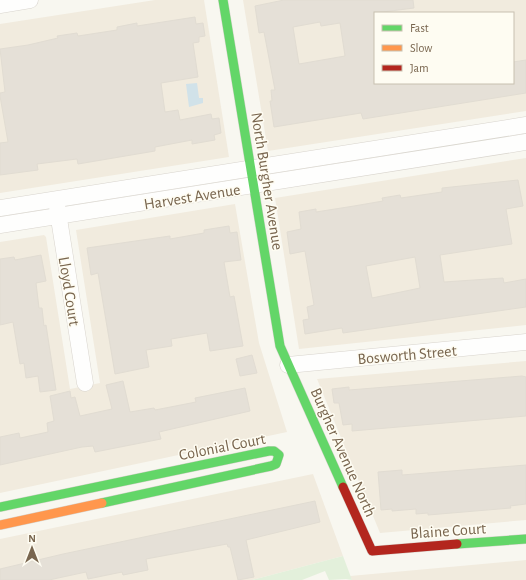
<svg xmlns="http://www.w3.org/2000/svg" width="526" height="580" font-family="'Alegreya Sans',sans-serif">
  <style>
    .residential { fill: #f1ebde; fill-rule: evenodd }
    .green { fill: #e3f0db }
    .water { fill: #d1e2e9 }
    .building { fill: #e5e0d7; stroke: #e1dcd2; fill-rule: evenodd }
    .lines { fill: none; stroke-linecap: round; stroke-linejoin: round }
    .street-casing { stroke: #d8d4cd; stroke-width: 17 }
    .fast-casing { stroke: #d7d3cc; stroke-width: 10 }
    .slow-casing { stroke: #d7d3cc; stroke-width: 10 }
    .jam-casing { stroke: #d7d3cc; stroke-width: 10 }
    .street { stroke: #fefefd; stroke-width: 16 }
    .fast { stroke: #63d668; stroke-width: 9 }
    .slow { stroke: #ff974d; stroke-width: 9 }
    .jam { stroke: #b3261e; stroke-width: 9 }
    .labels { text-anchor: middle; stroke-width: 3; stroke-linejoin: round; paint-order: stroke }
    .street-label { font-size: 16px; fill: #78654e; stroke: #fefcf2 }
  </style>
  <rect width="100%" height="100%" fill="#f8f7f0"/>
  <!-- residential -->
  <g class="residential">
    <path d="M155,0H204L229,157L0,193V24Z"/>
    <path d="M243,0H526V111L268,151ZM375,13H513V83H375Z"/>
    <path d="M526,158V325L299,349L275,198Z"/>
    <path d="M235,204L259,343L287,432L0,493V242L44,235L46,237L70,389L100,383L76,230Z"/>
    <path d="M526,361V520L380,533L317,379Z"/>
    <path d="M313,474L343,556L252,580H0V539Z"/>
    <path d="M526,560V580H352L350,576Z"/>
  </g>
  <!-- green -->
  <g class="green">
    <path d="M505,136V138L401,154V153Z"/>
    <path d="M343,556L352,580L346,579L329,580L325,571L302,580H252Z"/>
  </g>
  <!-- water -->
  <path class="water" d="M197,83L199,98H203V103L189,107L186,84Z"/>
  <!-- building -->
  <g class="building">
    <path d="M284,0H413L414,8L375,13V83H513V62L526,60V93L363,119L361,113L274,127L270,101H272L271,90H275L264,32L259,33L255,6ZM320,22L321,26L340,23L345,56L299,64L293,27Z"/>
    <path d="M195,17L196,24L203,23L205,36L199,37V42L193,43L198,77L161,83L165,112L178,110L180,120L211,114L212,119L219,118L221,133L214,135L215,140L192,144V140L155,147V151L78,164L77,159L37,164L38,170L0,175V143L8,142L0,96V93L5,92L0,49L28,45L58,38L57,36L77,33L78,36L117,30V27L137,23V26Z"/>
    <path d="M518,180L523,206L506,209L512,244L440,255L444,282L503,278L504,283L526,279V307L343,333L342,328L305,334L303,320L309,319L307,307L314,305L305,251L290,254L287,232L301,229L299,212L316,209V212L354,206L383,201L382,198L400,195L401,198L442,192V188ZM415,257L420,288L372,298L366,266Z"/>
    <path d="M229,226L230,233L237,232L241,260L224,262L230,297L234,296L243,346L210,351L207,333L171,339L172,346L146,350L149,367L115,374L98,273L91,275L87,248L170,236V239L204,233V230Z"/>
    <path d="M41,255L46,281L36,283L39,308H42L44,326L46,325L56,390L40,392L38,376L26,378L24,363L20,364L13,322L0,325V259L14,257L15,260Z"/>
    <path d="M252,355L257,373L240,376L236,359Z"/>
    <path d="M522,376L526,377V416L352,431V424L343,425L339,403H334L332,389L349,387V390Z"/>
    <path d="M123,381L130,412L154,408L155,410L196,402L195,398L245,388L250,411L159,432L161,439L95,452L93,446L82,447L0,465V437L19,433L20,438L48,432L47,423L54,421L50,396L70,391L71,398L75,397L80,416L112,409L106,385Z"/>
    <path d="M526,465V504L510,506L511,508L428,515V513L416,514V509L392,511V509L381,510L378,472L402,470V475Z"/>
    <path d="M315,501L320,522L246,540L254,577L238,580L230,547H228L227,544L146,559L148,570L123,575L122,572L88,579L86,572L49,580H0V569L63,554Z"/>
  </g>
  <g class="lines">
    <defs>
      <g id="street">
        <path d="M0,5L30,0"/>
        <path d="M57,206L85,383"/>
        <path d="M0,208L526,125"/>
        <path d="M0,225L526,142"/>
        <path d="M288,365L526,342"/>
      </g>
      <g id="fast">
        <path d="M223,0L280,346L343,487"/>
        <path d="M0,507L269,451H274L279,455L276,464L271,466L102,503"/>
        <path d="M457,544L526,539"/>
      </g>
      <path id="slow" d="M0,525L102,503"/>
      <path id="jam" d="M343,487L372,551L457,544"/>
    </defs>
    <!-- street casing -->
    <use href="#street" class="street-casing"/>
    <!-- fast casing -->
    <use href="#fast" class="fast-casing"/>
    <!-- slow casing -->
    <use href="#slow" class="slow-casing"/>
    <!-- jam casing -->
    <use href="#jam" class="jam-casing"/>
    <!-- street -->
    <use href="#street" class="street"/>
    <!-- fast -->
    <use href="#fast" class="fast"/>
    <!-- slow -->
    <use href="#slow" class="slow"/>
    <!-- jam -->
    <use href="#jam" class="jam"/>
  </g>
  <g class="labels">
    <!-- street labels -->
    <g class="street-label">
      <text transform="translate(268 181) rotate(81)" y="6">North Burgher Avenue</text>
      <text transform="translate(192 196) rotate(-9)" y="6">Harvest Avenue</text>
      <text transform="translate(70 291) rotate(81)" y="6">Lloyd Court</text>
      <text transform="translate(407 354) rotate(-5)" y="6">Bosworth Street</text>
      <text transform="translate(222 446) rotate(-11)" y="6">Colonial Court</text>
      <text transform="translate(344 452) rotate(66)" y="6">Burgher Avenue North</text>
      <text transform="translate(448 530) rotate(-4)" y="6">Blaine Court</text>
    </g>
  </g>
  <!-- legend -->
  <rect x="374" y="12" width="140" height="72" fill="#fefcf2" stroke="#c8c0b0"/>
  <rect x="382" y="25" width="20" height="6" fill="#63d668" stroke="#c8c0b0"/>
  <text x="410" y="32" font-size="12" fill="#78654e">Fast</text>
  <rect x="382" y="45" width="20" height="6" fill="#ff974d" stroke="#c8c0b0"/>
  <text x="410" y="52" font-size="12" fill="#78654e">Slow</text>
  <rect x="382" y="65" width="20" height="6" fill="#b3261e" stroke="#c8c0b0"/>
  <text x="410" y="72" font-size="12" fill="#78654e">Jam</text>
  <!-- north arrow -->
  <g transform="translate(32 548)" stroke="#fefcf2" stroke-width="3" paint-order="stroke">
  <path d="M0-3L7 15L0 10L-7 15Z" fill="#78654e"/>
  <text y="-6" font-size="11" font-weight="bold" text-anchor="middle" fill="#78654e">N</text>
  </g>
</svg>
